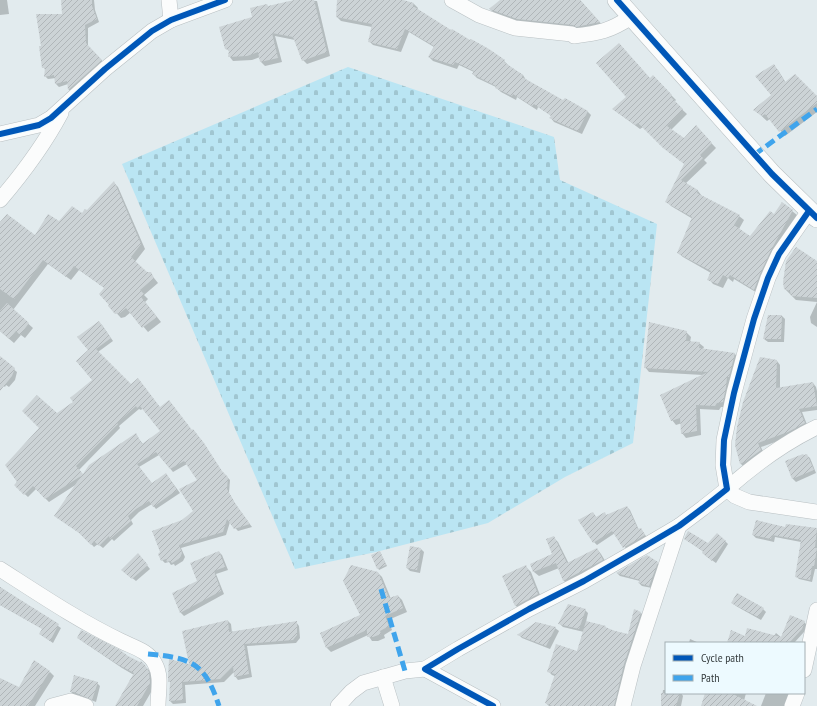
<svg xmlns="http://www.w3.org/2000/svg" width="817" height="706" font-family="'PT Sans Narrow',sans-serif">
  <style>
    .cemetery { fill: url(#cemetery-stones) }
    .shadow { fill: #0003; fill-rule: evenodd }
    .building { fill: url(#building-hatch); fill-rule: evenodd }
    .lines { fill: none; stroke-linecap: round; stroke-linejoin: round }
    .minor-casing { stroke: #b9c0c3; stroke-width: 16 }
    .tertiary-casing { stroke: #b9c0c3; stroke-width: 20 }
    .minor { stroke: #fbfcfc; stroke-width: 15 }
    .tertiary { stroke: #fbfcfc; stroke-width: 19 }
    .quiet { stroke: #3fa4ec; stroke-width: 5; stroke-dasharray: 10 5; stroke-linecap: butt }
    .cycleway-casing { stroke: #edfaff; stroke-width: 8 }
    .cycleway { stroke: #0057b8; stroke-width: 6 }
  </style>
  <defs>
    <pattern id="cemetery-stones" width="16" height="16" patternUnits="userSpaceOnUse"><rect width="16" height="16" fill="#bae5f3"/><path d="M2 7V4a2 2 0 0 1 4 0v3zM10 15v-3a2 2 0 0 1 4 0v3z" fill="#a0c6d1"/></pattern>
    <pattern id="building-hatch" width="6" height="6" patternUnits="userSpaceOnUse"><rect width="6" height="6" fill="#ccd3d6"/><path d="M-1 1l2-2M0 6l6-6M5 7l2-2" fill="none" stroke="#b0b6b9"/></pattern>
  </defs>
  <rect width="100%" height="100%" fill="#e2ebee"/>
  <!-- cemetery -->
  <path class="cemetery" d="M348,67L554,137L560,180L657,224L633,443L565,477L488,523L376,552L295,569L122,164Z"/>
  <!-- shadow -->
  <g class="shadow">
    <path d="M0,0H7L9,14L0,15Z"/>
    <path d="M62,0H94L95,10L99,22L88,28V46L104,63L72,92L69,90L68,84L59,87L56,84V78L48,79L45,76L46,70L43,67L42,47L62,15Z"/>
    <path d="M298,0L317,1L330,56L307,64L303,60L295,40L275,36L282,62L265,66L261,62L260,57L252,60L233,61L229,56L230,52L226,48L253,18L268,7Z"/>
    <path d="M338,0H399L414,4L418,8L417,10L452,32L504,61L508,65V66L523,75L526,80L563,101L587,111L591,115L582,134L554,122L551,118L552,116L538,107L537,110L517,97L516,100L501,92L496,87L477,78L473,74L474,72L459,65L457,69L433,61L429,57L434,47L409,32L401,52L373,45L369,41L372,27L341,21L337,17Z"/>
    <path d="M502,0H580L604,27L582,31L523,24L495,14L490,9Z"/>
    <path d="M774,66L778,70L786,83L817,97V112L785,136L770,119L767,121L755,110L772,95Z"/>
    <path d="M650,79L657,81L676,100L674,102L687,114L671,130L684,139L700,131L716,148L704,160L707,163L685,184L698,191L702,196L739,216L744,220L739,229L750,238L775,215L792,211L797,215L775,255L759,294L734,279L733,282L728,278L723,288L713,284L709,279L711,273L683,257L678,253L693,219L671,206L667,202L685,164L643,127L640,129L613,109Z"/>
    <path d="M114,183L118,187L145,249L135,262L147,273H150L158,283L144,295L148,299L145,302L161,322L148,332L131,312L125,317L121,318L110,306L105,288L79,270L71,280L48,264L13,310L33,328L25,338L21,335L14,343L0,331V224L35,237L60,223L88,211Z"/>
    <path d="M817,262V327L811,323L810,317L817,302L796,300L785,289Z"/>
    <path d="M782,316L785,319L784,342H768L764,339Z"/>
    <path d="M102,325L113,341L98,352L131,385L160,408L230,480L229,493L237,507L252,527L238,531L230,522L226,535L181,548L185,557L183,561L175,566L174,564L171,565L169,562L165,563L162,560L182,521L194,511L199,480L187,464L173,472L159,455L139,467L152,484L166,474L180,493L156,509L152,504L139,512L131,520L133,524L114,541L112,539L103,548L98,544L94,547L83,535L77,484L49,502L36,489L28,497L15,485L57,415L75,402L93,380L90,350ZM143,408L161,431L143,444L138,438L83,475L79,470L120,428L119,426L139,409L141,410Z"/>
    <path d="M686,332L691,337L690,342L699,343L704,347L703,349L735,354L739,359L727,407H721L719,410L700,409L701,435L686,438L682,433V423L676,425L672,420L703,375L649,372L645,367Z"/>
    <path d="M0,359L17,372L15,380L9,387L6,385L5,387L0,383Z"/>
    <path d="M777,361L780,365V389L813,383L816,387L817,391V410L802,412L808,427L792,436L761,447L764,454L744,467L741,464L736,445Z"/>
    <path d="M806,455L810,458L816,473L796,482L793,479L786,462Z"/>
    <path d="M627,507L630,510L639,530L641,529L648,539L627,550L615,533L597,545L594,542L593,513L597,518L605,514L607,516Z"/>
    <path d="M787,525L817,530V569H815L812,582L799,579L796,576L801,542L775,537L774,542L756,538L753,535L786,529Z"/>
    <path d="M553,537L558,542L569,564L597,549L601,554L607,564L569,586L564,581L559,568L539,576L534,572L531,564L553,554Z"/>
    <path d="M685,539L709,544L725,541L728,544L716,563L706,556L704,552Z"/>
    <path d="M421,549L424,552L420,573L410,571L407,568Z"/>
    <path d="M219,552L222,555L228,570L216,574L224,594L184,616L180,612L198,581Z"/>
    <path d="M380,552L387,566L379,570L378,568Z"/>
    <path d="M141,558L150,569L136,581L126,573Z"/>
    <path d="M657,563L660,567L652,588L642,586L639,583L640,581L620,576L617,573Z"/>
    <path d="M526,567L531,572L542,600L521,611L516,606L504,577Z"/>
    <path d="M378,573L382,577L391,599L398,596L402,600L407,612L388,620L392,630L384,635L385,638L378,641H372L368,635L331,652L327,648L321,633L361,615Z"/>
    <path d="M0,587L61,628L53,643L40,634L43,629L0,605Z"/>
    <path d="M732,603L763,609L766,612L761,620L736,606Z"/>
    <path d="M585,610L588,613L586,622L605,627L607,629L628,635L641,613L645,617L618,706H549L546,703L555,676L552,675L548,671L577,652L584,632L563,627L560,624Z"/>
    <path d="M228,621L231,624L232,633L296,622L299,626L300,638L296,643L247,646L252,677L238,680L235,676V671L224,682L185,685L186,703L173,704L170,701L171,683L169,681L191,665Z"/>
    <path d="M804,622L807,625L804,632L794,643H728L746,637L774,636L776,633L782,638Z"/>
    <path d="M555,628L559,631L550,649L522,638L519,635Z"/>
    <path d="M690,639L699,643H689Z"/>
    <path d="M82,641L141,663L149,670L152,677L154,687L143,706H117L134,675L122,668Z"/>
    <path d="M50,672L54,676L35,706H9L0,697V679L19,689Z"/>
    <path d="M97,683L100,686L96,702L78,695H74L71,692Z"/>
    <path d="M663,690H666V693H681L683,696L681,706H661Z"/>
    <path d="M706,693H746L744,701L755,706H729Z"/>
    <path d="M766,693H791L786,706H761Z"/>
  </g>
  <!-- building -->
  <g class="building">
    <path d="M61,0H92V6L97,19L85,25L86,43L102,60L68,90L67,81L55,84L54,75L44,77L45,68H42L39,46H41L36,14H62Z"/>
    <path d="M294,0H314L327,52L302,61L293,37L272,33L278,58L260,62L258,52L247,56L228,57L229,50L225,49L219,27L252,17L250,8L267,4L268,6Z"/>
    <path d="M337,0H403L414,3L413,6L451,30L452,29L470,40L471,39L489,49L505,60L504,62L523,75L522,77L563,100L565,98L588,111L578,131L549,118L551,116L534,104L532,106L513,94L512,96L495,88L496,86L472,74L474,71L455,62L453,65L428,57L434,46L405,29L397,49L368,42L372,24L336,17Z"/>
    <path d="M500,0H580L600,22L576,27L573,25L517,19L489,9Z"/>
    <path d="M619,43L650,78L653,75L672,95L671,97L683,109L667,126L684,138L696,125L712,143L700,155L703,158L681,180L698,190L697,193L740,215L734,225L750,236L770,211L774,214L782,202L793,210L771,250L760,274L754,290L730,275L728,278L723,275L718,284L707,280L711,271L677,253L692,217L665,202L684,164L663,148L638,123L635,125L612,109L626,97L596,63Z"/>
    <path d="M774,64L785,82L795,74L817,96V103L779,132L765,114L762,116L753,110L771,95L755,76Z"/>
    <path d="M114,181L141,244L131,257L147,272H151L154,278L140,290L144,294L141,297L157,317L142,328L126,308L120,313L115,314L108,306L109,305L99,294L104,288L74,266L66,277L43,260L14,299L0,289V222L7,214L35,235L48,214L59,221L72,206L82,213L85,209L87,210Z"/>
    <path d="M796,247L817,261V298L791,296L790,291L784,289L783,282L786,261Z"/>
    <path d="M7,303L29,323L20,335L16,331L9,339L0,331V311Z"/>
    <path d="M768,315H782L781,339H763Z"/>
    <path d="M99,321L111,338L96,349L131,384L138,378L160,407L169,400L192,430L193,429L204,443L222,471L228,477L227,489L235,503L250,524L234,529L227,519L223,532L179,545L182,553L180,558L172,563L170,561L167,562L166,559L161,561L158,554L160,552L152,531L182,520L193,511L179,489L197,480L184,461L170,469L156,452L137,464L152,483L166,473L177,490L153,507L149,501L136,509L128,516L131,521L110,539L109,536L99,546L94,541L91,545L79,533L54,516L81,476L45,499L33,486L24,495L14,485L17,482L5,465L39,428L22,411L37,395L57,413L73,402L70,398L92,380L76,361L88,350L77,337ZM136,406L137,408L140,406L160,431L142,444L136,433L89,465L83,474L76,466L118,424L117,423Z"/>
    <path d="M649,322L687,331L686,341L700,342L699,348L735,353L729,377H727L726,387L723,402L717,403L715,406L696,405L697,431L681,434L680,418L671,421L660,395L708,372L644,368Z"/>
    <path d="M0,356L15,368L12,376L0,391Z"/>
    <path d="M760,357L777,360L776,388L813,382L817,406L799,409L805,423L788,432L758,443L761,450L746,461L740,464L735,445L737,427L743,402Z"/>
    <path d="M803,454L804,455L807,454L814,470L792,479L785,461Z"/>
    <path d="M627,506L638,529L641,528L645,535L623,548L612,531L593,543L578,520L593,512L596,517L605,512L606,515Z"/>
    <path d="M756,520L785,527L786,524L817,528L815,548H817L814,567L812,566L810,580L795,577L801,540L772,535L771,539L752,535Z"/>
    <path d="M688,531L708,543L717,533L726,541L712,561L702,553L703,551L684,539Z"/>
    <path d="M554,536L567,563L597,548L603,560L563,581L556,563L533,572L530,564L552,554L546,539Z"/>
    <path d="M410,546L421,548L417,570L406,568Z"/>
    <path d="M219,551L225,567L214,571L221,591L180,613L172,593L197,581L190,563Z"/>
    <path d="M380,551L386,565L377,569L371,555Z"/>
    <path d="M138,553L148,565L132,579L121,570Z"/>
    <path d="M647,555L658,562L649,586L638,583L640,580L616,573Z"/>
    <path d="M351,565L378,572L389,598L398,595L403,608L385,616L389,626L380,631L381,634L373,637H367V630L326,648L320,633L360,615L343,581Z"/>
    <path d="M526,565L538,594L515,606L502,576Z"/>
    <path d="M0,587L59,624L50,641L39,634L42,629L0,605Z"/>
    <path d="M737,593L764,608L758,617L731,603Z"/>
    <path d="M568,604L586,609L579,629L558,624Z"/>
    <path d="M634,609L641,612L624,664L614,706H552L545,703L555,674L547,672L556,644L577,651L586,621L606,626L605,627L615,631L628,634Z"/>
    <path d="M790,615L805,621L802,629L789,643H727L731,630L745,636L747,628L781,637Z"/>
    <path d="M228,620L229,632L297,621V635L293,640L244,644L249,674L234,677L233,666L220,679L182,682L183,700L169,701L170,682H168V676L169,659L189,664L182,631Z"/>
    <path d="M536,622L556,627L546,646L517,635Z"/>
    <path d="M81,630L120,650L128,656L140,662L141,661L145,665L149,672L150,683L137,706H115L134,673L117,664L77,638Z"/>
    <path d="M34,660L50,671L28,706H0V678L19,687Z"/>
    <path d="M74,675L98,682L92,700L74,692H70Z"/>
    <path d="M661,693H680L676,706H661Z"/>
    <path d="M705,693H731L757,706H701Z"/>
  </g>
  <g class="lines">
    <defs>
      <g id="minor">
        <path d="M169,0L171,20"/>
        <path d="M452,0L479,15L515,28L572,34L574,36C599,33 610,31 631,17"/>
        <path d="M0,134L39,125L51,118L105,69L152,31L171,20L225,0"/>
        <path d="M0,200C23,173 44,145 61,113"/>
        <path d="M817,427C784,443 754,465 727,489L735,496L749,502L817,512"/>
        <path d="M0,569C39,594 79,621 121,641C133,647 149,651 155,664C162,676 158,692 158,706"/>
        <path d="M804,670L817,610"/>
        <path d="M383,677L392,706"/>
        <path d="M52,706L71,701L86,706"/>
        <path d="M338,706L351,692L363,683L405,671L425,669"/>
        <path d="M493,706L425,669L458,649L529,609L584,581L645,546L679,526L703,508L727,489L723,465L724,440L734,393L754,319L768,278L779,254L809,211"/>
        <path d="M623,706L633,666L679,526"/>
        <path d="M792,706L797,693"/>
      </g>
      <path id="tertiary" d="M617,0L772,174L817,218"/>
    </defs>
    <!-- minor casing -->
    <use href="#minor" class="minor-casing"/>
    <!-- tertiary casing -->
    <use href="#tertiary" class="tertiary-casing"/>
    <!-- minor -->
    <use href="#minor" class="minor"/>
    <!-- tertiary -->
    <use href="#tertiary" class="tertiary"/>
    <!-- quiet -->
    <g class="quiet">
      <path d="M754,155L817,109"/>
      <path d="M381,589L405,671"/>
      <path d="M148,654C192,658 205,663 219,706"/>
    </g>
    <defs>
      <g id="cycleway">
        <path d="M617,0L772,174L817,218"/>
        <path d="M0,134L39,125L51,118L105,69L152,31L171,20L225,0"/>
        <path d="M493,706L425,669L458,649L529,609L584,581L645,546L679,526L703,508L727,489L723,465L724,440L734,393L754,319L768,278L779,254L809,211"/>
      </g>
    </defs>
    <!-- cycleway casing -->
    <use href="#cycleway" class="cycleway-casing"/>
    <!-- cycleway -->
    <use href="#cycleway" class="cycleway"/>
  </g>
  <!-- legend -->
  <rect x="665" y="642" width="140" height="52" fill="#edfaff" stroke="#a4afb3"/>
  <rect x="673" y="655" width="20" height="6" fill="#0057b8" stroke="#a4afb3"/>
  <text x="701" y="662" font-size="12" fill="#373e40">Cycle path</text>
  <rect x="673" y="675" width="20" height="6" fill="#3fa4ec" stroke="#a4afb3"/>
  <text x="701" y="682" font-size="12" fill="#373e40">Path</text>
</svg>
